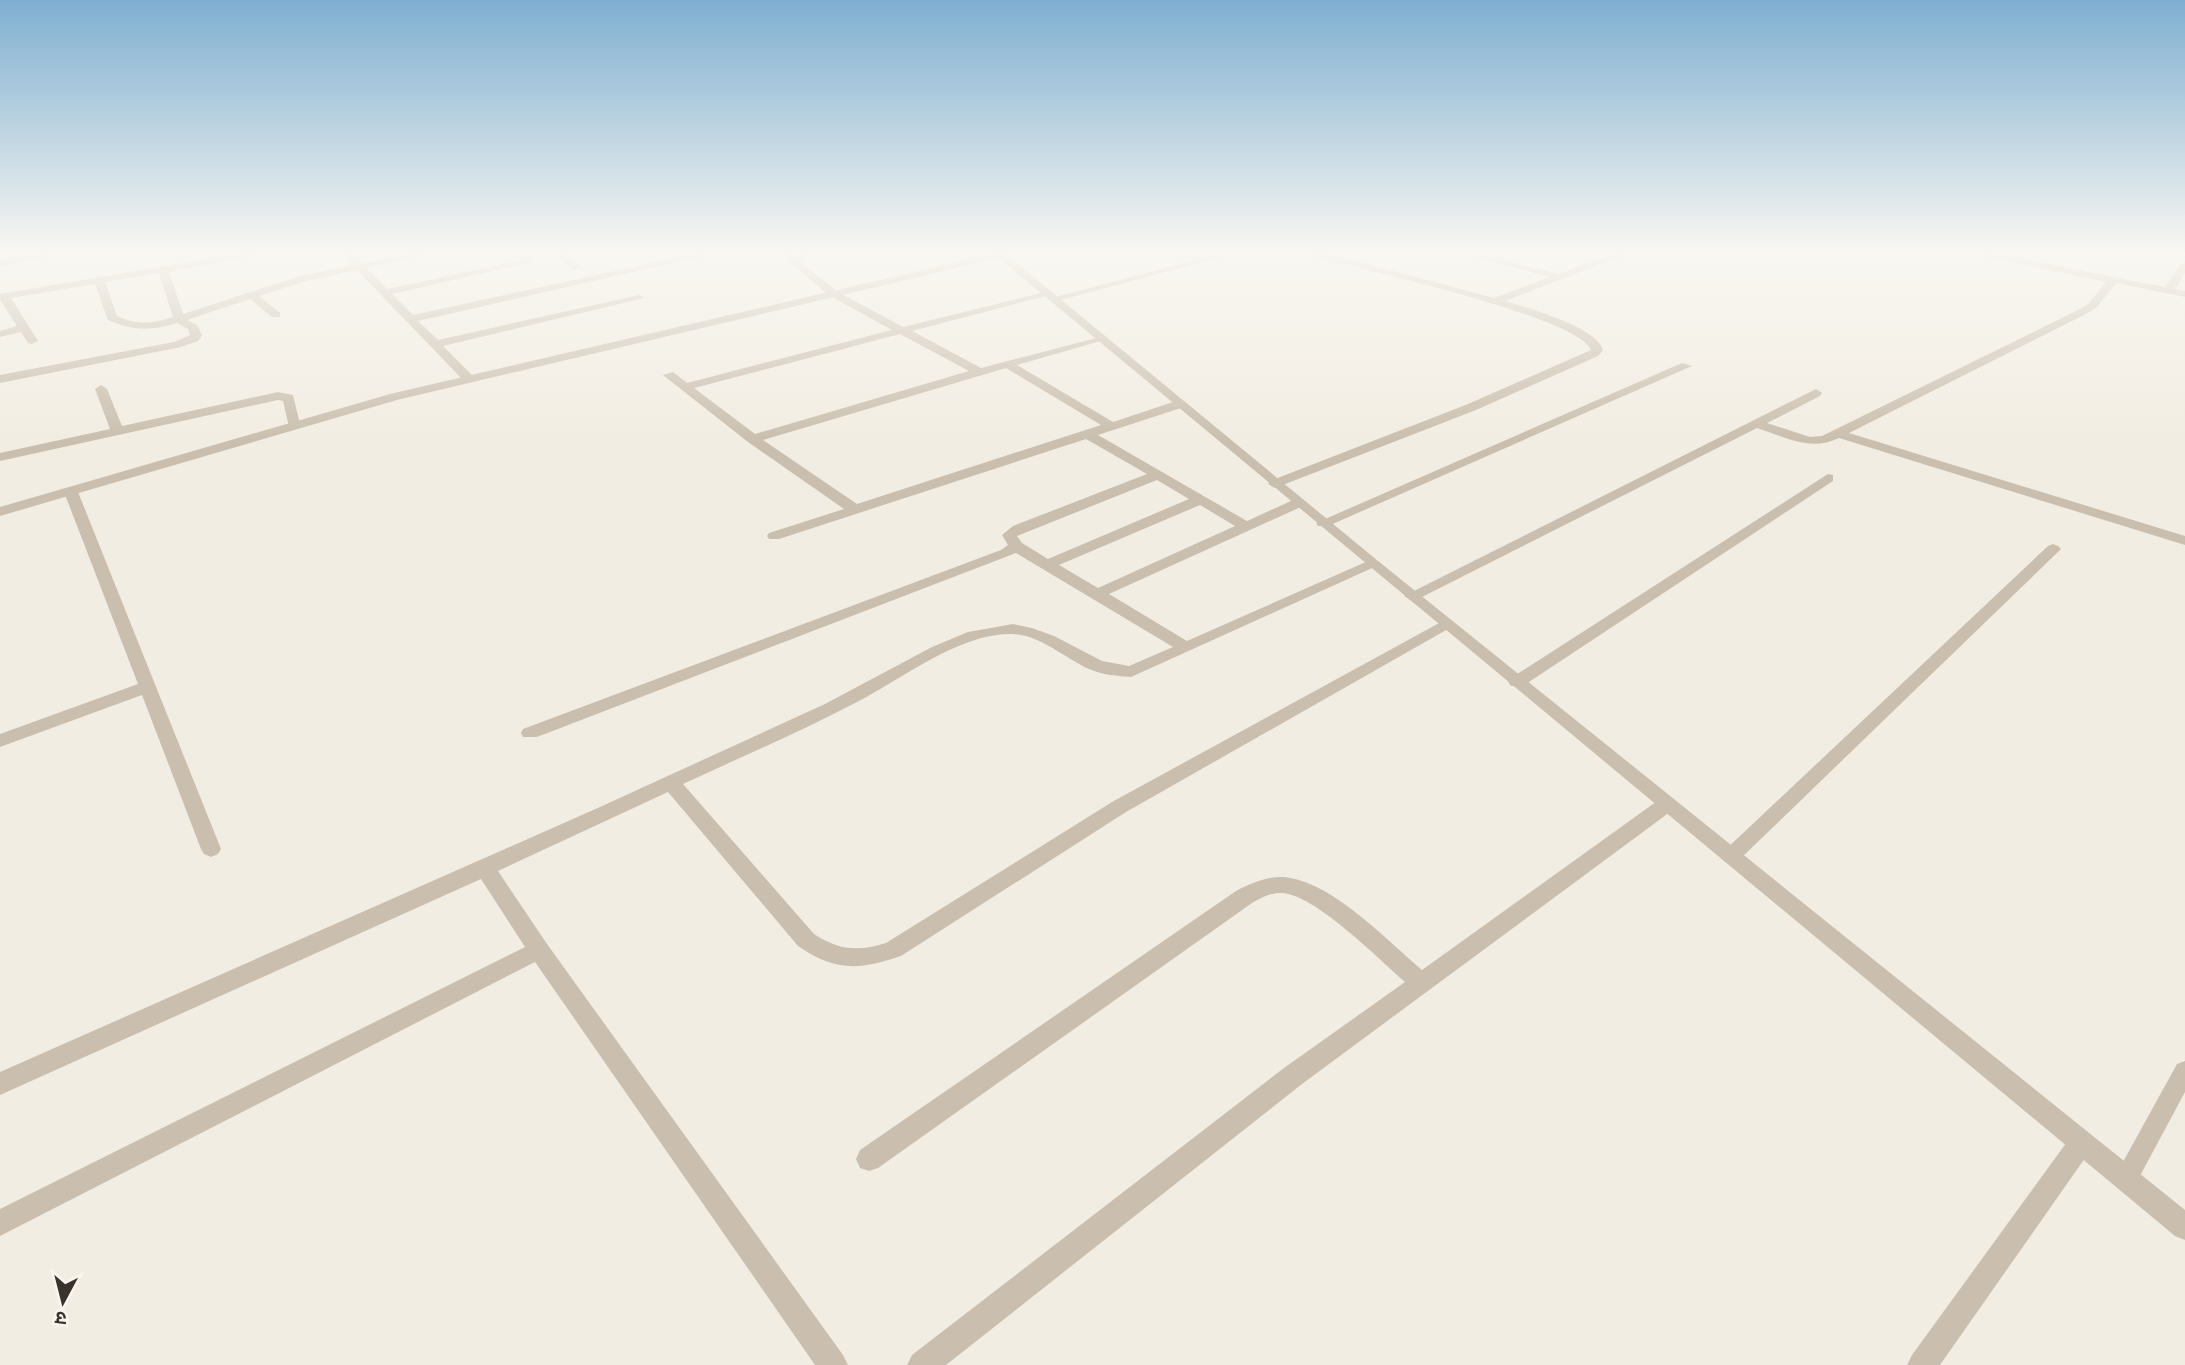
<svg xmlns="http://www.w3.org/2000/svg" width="2185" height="1365" font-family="Quicksand,'Noto Sans Devanagari',sans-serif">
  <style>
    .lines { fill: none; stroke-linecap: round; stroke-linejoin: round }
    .service { fill: #cabfae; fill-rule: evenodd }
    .minor { fill: #cabfae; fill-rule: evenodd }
    .tertiary { fill: #cabfae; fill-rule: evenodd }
  </style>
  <rect width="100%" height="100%" fill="#f2ede2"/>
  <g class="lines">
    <!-- service -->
    <path class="service" d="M2185,1061V1092L2134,1187L2126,1190L2118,1187L2114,1179L2118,1171L2177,1064Z"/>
    <!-- minor -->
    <g class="minor">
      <path d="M50,251H71L0,267V261Z"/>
      <path d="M254,251H277L169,272L183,314L300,276L352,265L339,251H350L362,263L422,251H442L367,268L387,289L527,259L532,262L392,294L413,315L706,251H725L418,321L438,340L639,295L644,298L443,346L473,376L475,379L469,383L465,382L357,270L306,281L259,296L280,313V317H272L250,299L187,320L197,325L202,335L198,341L181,347L0,383V375L174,342L190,335L188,329L177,323C152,331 133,331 108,320L95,284L11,298L38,341L32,344L28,343L21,332L0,337V331L17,326L0,300V294ZM159,273L173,317C152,324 137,325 117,316L105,282Z"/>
      <path d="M552,251H563L582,268L573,270Z"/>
      <path d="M776,251H787L793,255L811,251H830L798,260L838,292L903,327L1050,291V295L912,331L981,368L1104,336V340L1017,365L1113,422L1176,401H1184V407L1098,435L1247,521L1293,500H1303V506L1109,594L1187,641L1368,561H1378L1381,564L1131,677C1117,676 1103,675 1089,669C1064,658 1041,635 1012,634C959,633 902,679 857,702C800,732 741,757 683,784L814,934C838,950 858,952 886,943L1112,802L1441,622L1447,620L1455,625L1126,812L901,956C859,970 836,972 798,946L668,792L498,871L547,944L843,1355L848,1365H815L535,962L0,1236V1209L525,947L481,879L0,1095V1072L600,807L825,704L932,647L968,632L1013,624L1032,628L1054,636L1102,661L1129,666L1173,647L1016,553L537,737H523L521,733L523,729L1001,550L1008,545L1002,535L1013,526L1147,474L1086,439L779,539H769L767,536L769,533L844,509L748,442L663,375L673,372L687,383L892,330L830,296ZM900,334L969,371L755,434L694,388ZM1006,368L1101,425L857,504L763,440ZM1157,480L1189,499L1048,559L1022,543L1017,536ZM1200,505L1235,526L1098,588L1059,565Z"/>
      <path d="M1228,251L1241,252L1053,302L1048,299Z"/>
      <path d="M1302,251H1319L1494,298L1549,277L1452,251H1469L1559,274L1620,251H1635L1505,301C1527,308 1597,327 1603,350L1598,356L1476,410L1275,488L1268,484L1270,481L1468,404L1591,350C1579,319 1392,277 1354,266C1338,262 1316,260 1302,251Z"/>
      <path d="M1961,251H1982L2165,287L2181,264L2185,263V273L2175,289L2185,291V297L2116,283L2096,308L2084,315L1849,433L2185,536V545L1839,438C1811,452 1784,437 1757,428L1418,599L1412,601L1404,596L1816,389L1822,393L1820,396L1767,423L1810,437L1822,436L2076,311L2088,304L2106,282Z"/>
      <path d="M1682,363L1692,366L1328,526H1318L1316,523Z"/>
      <path d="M101,385L107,389L122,426L278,392L293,395L300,424L294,428L289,427L283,401L278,400L0,461V453L110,429L95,389Z"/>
      <path d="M1828,474L1833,475V481L1523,686H1511L1508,682L1511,678Z"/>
      <path d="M71,488L78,492L221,849L218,854L211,857L204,854L201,849L142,695L0,747V734L138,684L64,492Z"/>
      <path d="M2053,544L2058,546L2061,549L2058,552L1738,861L1731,864L1724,861L1721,856L1724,851L2048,546Z"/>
      <path d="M1667,797L1674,799L1677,804L1674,809L1302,1084L946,1365H907L912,1355L1284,1068L1405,982C1380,960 1314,894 1282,893C1271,892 1261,898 1252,903L878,1168L869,1171L860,1168L856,1159L860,1150L1236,891C1250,884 1267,876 1283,877C1330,880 1387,940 1422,970L1660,799Z"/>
      <path d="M2081,1131L2090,1135L2094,1143L2090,1151L1940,1365H1907L1912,1355L2072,1135Z"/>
    </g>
    <!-- tertiary -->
    <path class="tertiary" d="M1005,251H1023L1008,256L1378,561L2185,1210V1240L2175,1236L999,258L397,400L0,516V507L390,394Z"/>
  </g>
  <!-- sky -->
  <linearGradient id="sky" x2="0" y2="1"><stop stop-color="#7fafd1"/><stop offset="0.57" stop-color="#f9f7f2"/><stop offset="1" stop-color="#f9f7f2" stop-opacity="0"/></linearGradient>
  <rect width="2185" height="442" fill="url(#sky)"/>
  <!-- north arrow -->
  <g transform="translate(63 1302) rotate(187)" stroke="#faf6ef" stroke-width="5" paint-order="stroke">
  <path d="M0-5L12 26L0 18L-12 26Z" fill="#3a322c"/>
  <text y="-10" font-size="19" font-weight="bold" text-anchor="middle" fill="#3a322c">उ</text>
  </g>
</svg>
